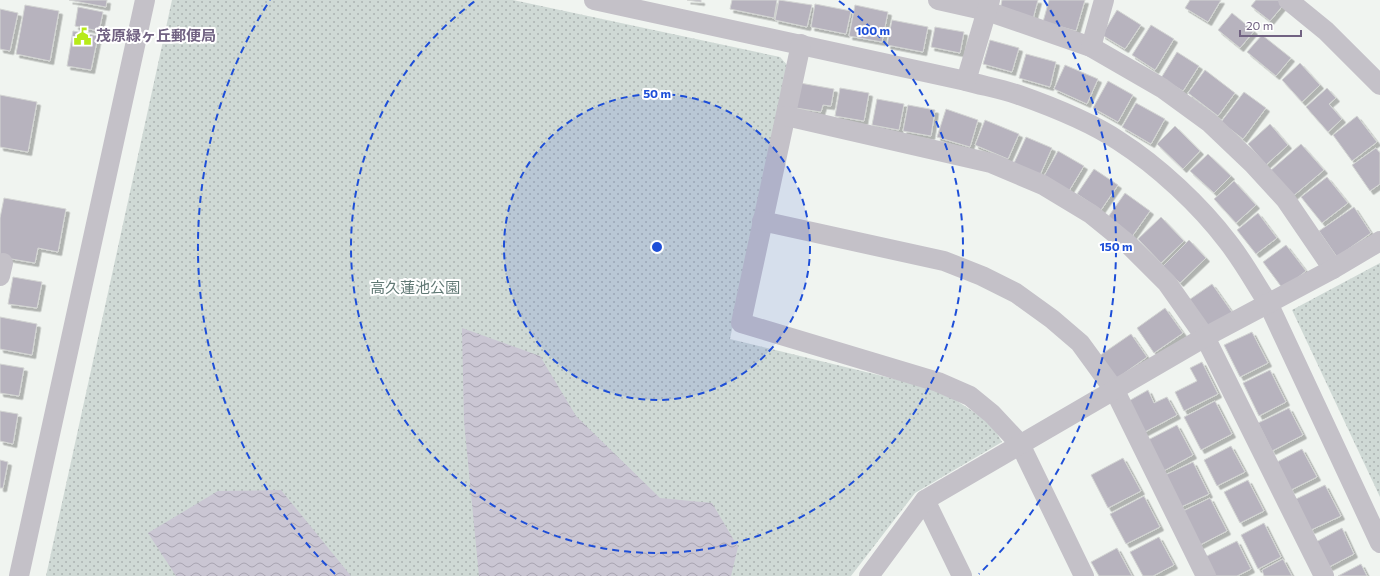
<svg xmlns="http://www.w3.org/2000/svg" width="1380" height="576" font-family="Commissioner,'Noto Sans JP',sans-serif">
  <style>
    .park { fill: url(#park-dots) }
    .water { fill: url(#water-waves) }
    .building { fill: #b7b3be; stroke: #d3d5d3; filter: url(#shadow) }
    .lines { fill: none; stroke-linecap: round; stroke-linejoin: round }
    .minor { stroke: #c4c1c8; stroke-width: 20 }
    .ring { fill: none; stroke: #1d4ed8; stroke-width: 2; stroke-dasharray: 7 5 }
    .labels { text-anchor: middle; stroke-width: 4; stroke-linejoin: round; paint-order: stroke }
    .poi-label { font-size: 15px; font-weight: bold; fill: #716282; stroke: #fff; text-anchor: start }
    .park-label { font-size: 15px; fill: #617975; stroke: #fff }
    .centre { fill: #1d4ed8; stroke: #fff; stroke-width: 2 }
    .ring-label { font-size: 12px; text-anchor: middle; font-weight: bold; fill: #1d4ed8; stroke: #fff; stroke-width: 4; stroke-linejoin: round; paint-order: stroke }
  </style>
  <defs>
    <pattern id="park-dots" width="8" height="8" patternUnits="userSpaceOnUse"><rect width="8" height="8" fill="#cfd9d5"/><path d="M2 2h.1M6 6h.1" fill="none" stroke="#acb3b2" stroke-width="1.8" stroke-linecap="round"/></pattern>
    <pattern id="water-waves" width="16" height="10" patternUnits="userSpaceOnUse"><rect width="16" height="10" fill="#cac6d3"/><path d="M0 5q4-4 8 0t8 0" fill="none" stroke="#a8a4b1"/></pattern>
    <filter id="shadow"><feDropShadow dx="3.5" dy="3.5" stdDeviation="0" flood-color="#0004"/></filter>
  </defs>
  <rect width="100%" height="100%" fill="#f0f4f0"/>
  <!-- park -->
  <g class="park">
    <path d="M172,0H513L780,57L788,66L730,339L940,390L991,423L1002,442L915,493L851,576H46Z"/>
    <path d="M1380,263V497L1292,310Z"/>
  </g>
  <!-- water -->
  <g class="water">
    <path d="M462,328L540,356L576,416L660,498L712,503L738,547L731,576H479L464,421Z"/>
    <path d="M281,490L351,576H176L148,533L218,491Z"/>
  </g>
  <!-- building -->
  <g class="building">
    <path d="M69,0H107L106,7Z"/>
    <path d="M687,0H701V2Z"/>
    <path d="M732,0H777L774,18L730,9Z"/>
    <path d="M779,0L812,5L807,27L775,20Z"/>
    <path d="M1002,0H1038L1033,19L1000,10Z"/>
    <path d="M1049,0H1085L1076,31L1043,22Z"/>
    <path d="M1190,0H1221L1208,22L1185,8Z"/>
    <path d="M1256,0H1282L1285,3L1270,21L1251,6Z"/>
    <path d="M815,4L851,11L846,34L811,27Z"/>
    <path d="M25,5L59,11L50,61L16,54Z"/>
    <path d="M855,5L888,12L882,42L849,36Z"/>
    <path d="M78,7L103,12L99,31L75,26Z"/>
    <path d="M0,9L18,13L10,51L0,49Z"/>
    <path d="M1117,10L1141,25L1125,49L1102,35Z"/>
    <path d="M1232,13L1254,31L1240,48L1218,30Z"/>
    <path d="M892,20L928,27L923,52L887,45Z"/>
    <path d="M1151,25L1174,39L1155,70L1132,55Z"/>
    <path d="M935,27L964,32L960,53L931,47Z"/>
    <path d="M73,31L98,36L91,70L67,66Z"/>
    <path d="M1262,35L1291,58L1276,76L1247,52Z"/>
    <path d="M990,40L1019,48L1012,72L983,64Z"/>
    <path d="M1177,52L1199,66L1183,91L1161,78Z"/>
    <path d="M1026,54L1056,62L1050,87L1019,78Z"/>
    <path d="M1300,63L1320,85L1302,102L1282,80Z"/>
    <path d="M1065,65L1098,79L1087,104L1054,89Z"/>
    <path d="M1205,70L1235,93L1218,116L1188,93Z"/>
    <path d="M1108,81L1133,95L1118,122L1093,108Z"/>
    <path d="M800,83L834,89L831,106L823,105L821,112L796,108Z"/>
    <path d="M840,88L869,93L864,121L835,116Z"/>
    <path d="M1327,88L1336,98L1329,104L1342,119L1328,132L1306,107Z"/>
    <path d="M1244,92L1266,108L1243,139L1221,122Z"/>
    <path d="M0,95L37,102L28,152L0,147Z"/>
    <path d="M877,99L904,104L899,130L872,125Z"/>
    <path d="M1136,103L1165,119L1151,144L1122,127Z"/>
    <path d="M908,105L935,110L931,136L903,131Z"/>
    <path d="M946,109L978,120L970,147L937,137Z"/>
    <path d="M1357,116L1377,142L1352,161L1333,135Z"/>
    <path d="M985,120L1019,134L1008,159L975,145Z"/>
    <path d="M1270,124L1288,145L1266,165L1248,144Z"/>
    <path d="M1175,126L1200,151L1183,169L1157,144Z"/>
    <path d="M1026,137L1052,148L1040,175L1014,163Z"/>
    <path d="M1301,144L1324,170L1292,197L1270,171Z"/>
    <path d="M1376,148L1380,153V184L1370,191L1352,165Z"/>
    <path d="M1058,151L1084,166L1069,191L1044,176Z"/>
    <path d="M1208,154L1231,176L1214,193L1190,171Z"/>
    <path d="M1094,169L1118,185L1101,210L1077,194Z"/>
    <path d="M1327,177L1348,203L1322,223L1301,197Z"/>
    <path d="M1234,181L1256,205L1236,223L1214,199Z"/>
    <path d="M1125,193L1150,211L1131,238L1106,220Z"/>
    <path d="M4,198L66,209L58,252L38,248L35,263L0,257V218Z"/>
    <path d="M1354,207L1371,233L1337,257L1319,231Z"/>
    <path d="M1258,213L1277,238L1256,254L1237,230Z"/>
    <path d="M1161,217L1184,241L1161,263L1138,239Z"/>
    <path d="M1189,240L1206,258L1180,283L1163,266Z"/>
    <path d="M1286,245L1306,271L1283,289L1263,262Z"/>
    <path d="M13,277L42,282L37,308L8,304Z"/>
    <path d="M1212,284L1234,315L1208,333L1186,302Z"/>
    <path d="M1165,308L1183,333L1154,353L1137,328Z"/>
    <path d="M0,317L37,324L32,355L0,349Z"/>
    <path d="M1252,332L1268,363L1240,377L1224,345Z"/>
    <path d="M1131,334L1147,357L1116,379L1099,356Z"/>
    <path d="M1202,362L1218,394L1184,411L1175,392L1197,381L1190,368Z"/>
    <path d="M0,364L24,368L19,396L0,393Z"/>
    <path d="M1270,370L1286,402L1259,416L1243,383Z"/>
    <path d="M1148,390L1154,403L1167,397L1177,415L1143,433L1127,402Z"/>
    <path d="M1215,401L1232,434L1201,450L1184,417Z"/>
    <path d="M1289,408L1303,435L1272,451L1258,423Z"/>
    <path d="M0,411L18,414L13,444L0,441Z"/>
    <path d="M1177,425L1193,455L1160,473L1144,442Z"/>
    <path d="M1231,446L1245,472L1217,486L1204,460Z"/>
    <path d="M1302,449L1317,477L1291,490L1277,462Z"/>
    <path d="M1123,458L1141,491L1108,508L1091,475Z"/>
    <path d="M0,460L8,462L3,488H0Z"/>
    <path d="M1193,462L1209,494L1181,507L1165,475Z"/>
    <path d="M1248,480L1264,511L1240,523L1224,492Z"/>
    <path d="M1325,485L1341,516L1311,530L1296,499Z"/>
    <path d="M1144,496L1160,527L1126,544L1110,514Z"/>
    <path d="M1210,498L1227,531L1196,547L1179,513Z"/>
    <path d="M1264,523L1281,557L1258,569L1241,535Z"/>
    <path d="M1342,528L1354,554L1329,567L1316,542Z"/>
    <path d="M1159,537L1174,565L1153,576H1143L1130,552Z"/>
    <path d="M1237,541L1251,569L1237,576H1210L1201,559Z"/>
    <path d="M1117,548L1132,576H1099L1091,562Z"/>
    <path d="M1283,559L1292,576H1264L1262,570Z"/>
    <path d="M1361,564L1367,576H1338Z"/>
  </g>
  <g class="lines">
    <!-- minor -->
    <g class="minor">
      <path d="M594,0L966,81C984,86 1002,89 1019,95C1053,107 1089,121 1119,141C1158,166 1200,205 1228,242C1243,261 1255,283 1268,303L1380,543"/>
      <path d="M938,0L987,11L1091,47L1162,88L1210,123L1253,164L1286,200L1333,269"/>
      <path d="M1288,0L1326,31L1380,85"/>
      <path d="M801,44L741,323L938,382L970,396L992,414L1020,444L1084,576"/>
      <path d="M1091,47L1104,0"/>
      <path d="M966,81L990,0"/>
      <path d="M786,116L991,163L1043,185L1091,214L1128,244L1167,283L1205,337L1324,576"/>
      <path d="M762,221L944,261L982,276L1016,293L1052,319L1080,343L1115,391L1206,576"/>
      <path d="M0,276L3,263"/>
      <path d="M925,500L962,576"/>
      <path d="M19,576L145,0"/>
      <path d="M869,576L925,500L1205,337L1333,269L1380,241"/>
    </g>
  </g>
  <!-- distance rings -->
  <circle cx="657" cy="247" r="153" fill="#1d4ed8" fill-opacity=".12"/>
  <g class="ring">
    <circle cx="657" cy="247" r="153"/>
    <path d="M839 1A306 306 0 1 1 475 1"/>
    <path d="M335 574A459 459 0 0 1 270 0M1044 0A459 459 0 0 1 979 574"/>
  </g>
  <!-- icons -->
  <defs>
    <symbol id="civic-bare" viewBox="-9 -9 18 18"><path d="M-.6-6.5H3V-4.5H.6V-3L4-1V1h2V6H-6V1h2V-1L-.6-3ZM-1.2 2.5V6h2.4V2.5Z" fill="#b7ea1a" stroke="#fff" stroke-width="2.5" paint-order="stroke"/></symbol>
  </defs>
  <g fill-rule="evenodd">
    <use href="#civic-bare" x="70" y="24" width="25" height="25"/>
  </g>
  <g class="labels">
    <!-- poi labels -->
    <g class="poi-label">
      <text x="96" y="41">茂原緑ヶ丘郵便局</text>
    </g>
    <!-- park labels -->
    <g class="park-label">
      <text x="415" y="293">高久蓮池公園</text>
    </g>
  </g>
  <circle cx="657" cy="247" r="6" class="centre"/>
  <g class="ring-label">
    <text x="873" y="35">100 m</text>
    <text x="657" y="98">50 m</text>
    <text x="1116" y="251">150 m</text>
  </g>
  <!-- scale -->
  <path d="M1240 30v6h61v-6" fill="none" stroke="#716282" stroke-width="2"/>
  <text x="1246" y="30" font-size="12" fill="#716282" stroke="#ffffff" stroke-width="3" paint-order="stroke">20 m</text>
</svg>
